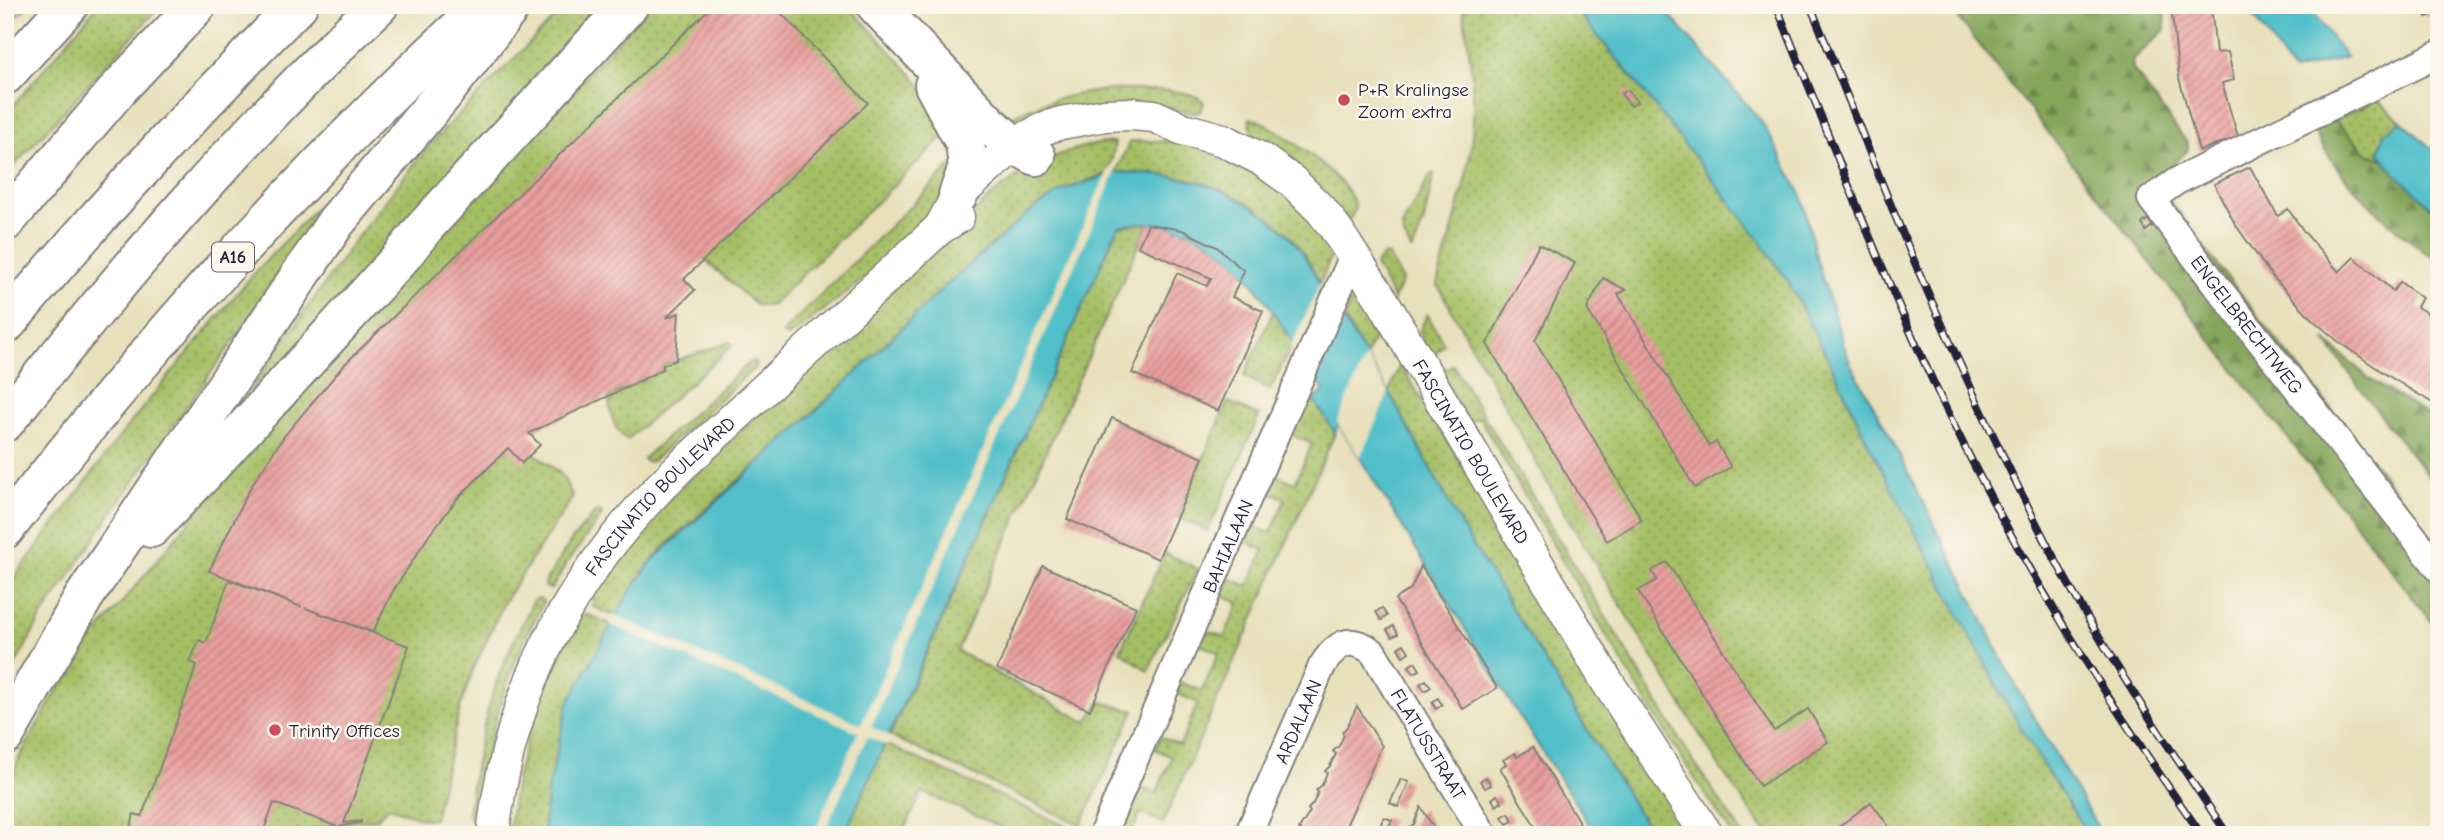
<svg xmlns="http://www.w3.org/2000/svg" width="2444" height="840" font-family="'Comic Neue',sans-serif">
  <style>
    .grass { fill: url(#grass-dots); stroke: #647050; stroke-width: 2 }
    .forest { fill: url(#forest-firs); stroke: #53644a; stroke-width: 2 }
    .water { fill: #51bfc9; stroke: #3a7082; stroke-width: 2 }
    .pier { fill: #e8e0bb }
    .building { fill: url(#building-hatch) }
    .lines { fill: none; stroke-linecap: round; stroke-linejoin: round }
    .minor-casing { stroke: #85817b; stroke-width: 30 }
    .tertiary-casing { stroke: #85817b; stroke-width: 35 }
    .motorway-casing { stroke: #85817b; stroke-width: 42 }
    .minor { stroke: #fff; stroke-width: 26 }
    .tertiary { stroke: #fff; stroke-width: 32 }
    .motorway { stroke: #fff; stroke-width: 38 }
    .rail-casing { stroke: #22223b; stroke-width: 8 }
    .rail { stroke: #fbf7ec; stroke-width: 5; stroke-dasharray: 16; stroke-linecap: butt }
    .poi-dot { fill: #d1495b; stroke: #fbf7ec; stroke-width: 2.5 }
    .labels { text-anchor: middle; stroke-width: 5; stroke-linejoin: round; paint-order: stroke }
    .shield { fill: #fbf7ec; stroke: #636270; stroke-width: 2 }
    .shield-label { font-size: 18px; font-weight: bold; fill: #22223b }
    .poi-label { font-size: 19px; fill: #22223b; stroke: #fbf7ec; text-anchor: start }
    .street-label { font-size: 19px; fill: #22223b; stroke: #fbf7ec }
  </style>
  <defs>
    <pattern id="grass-dots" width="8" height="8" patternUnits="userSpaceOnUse" patternTransform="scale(1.75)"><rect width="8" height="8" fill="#a5bf65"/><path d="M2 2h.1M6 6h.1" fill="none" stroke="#869b54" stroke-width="1.8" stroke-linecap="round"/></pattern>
    <pattern id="forest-firs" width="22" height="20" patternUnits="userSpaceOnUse" patternTransform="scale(1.75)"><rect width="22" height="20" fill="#84a65a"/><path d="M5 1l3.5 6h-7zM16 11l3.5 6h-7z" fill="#6c874c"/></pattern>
    <pattern id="building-hatch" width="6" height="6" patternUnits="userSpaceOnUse" patternTransform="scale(1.75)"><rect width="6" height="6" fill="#e99f9d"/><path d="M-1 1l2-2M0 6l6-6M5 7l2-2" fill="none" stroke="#bc8181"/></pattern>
  </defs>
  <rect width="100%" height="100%" fill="#fbf7ec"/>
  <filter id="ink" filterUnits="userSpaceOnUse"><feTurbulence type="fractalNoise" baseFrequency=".0143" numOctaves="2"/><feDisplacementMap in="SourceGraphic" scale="14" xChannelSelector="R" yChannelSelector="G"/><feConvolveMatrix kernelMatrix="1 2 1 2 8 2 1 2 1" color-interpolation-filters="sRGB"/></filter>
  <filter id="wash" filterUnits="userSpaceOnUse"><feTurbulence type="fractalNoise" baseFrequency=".00686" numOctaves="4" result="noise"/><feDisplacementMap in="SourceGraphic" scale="28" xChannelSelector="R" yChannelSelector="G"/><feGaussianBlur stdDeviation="1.57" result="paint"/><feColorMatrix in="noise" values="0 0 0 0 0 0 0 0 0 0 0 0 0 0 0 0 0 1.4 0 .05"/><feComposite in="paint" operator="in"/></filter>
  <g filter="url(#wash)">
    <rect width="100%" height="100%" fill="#e8e0bb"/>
    <!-- grass -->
    <g class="grass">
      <path d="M5,5H29L5,28Z"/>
      <path d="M98,5H161L5,176V115Z"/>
      <path d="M567,5H615L212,445L355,240L429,145Z"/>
      <path d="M651,5H848L917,80L949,131L771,306L756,305L696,252L515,438L562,475L573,497L504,602L473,670L460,708L434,819H423L389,807L375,819L279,835H5V794L21,754L48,706L82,651L272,421L476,193Z"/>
      <path d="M1462,5H1572L1627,71L1756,235L1789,283L1839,380L1867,441L2005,701L2043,765L2089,835H1767L1719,766L1565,514L1437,284C1448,243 1462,202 1469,160C1478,110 1471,55 1462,5Z"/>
      <path d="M1108,90C1128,90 1195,86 1204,103L1200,112L1193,113L1169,108L1017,132L1003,121C1039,102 1068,94 1108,90Z"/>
      <path d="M2377,99L2401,121L2385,133L2379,152L2384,159L2368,154L2335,120Z"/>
      <path d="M1252,118C1274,124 1355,183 1355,208C1355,213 1350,218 1347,222L1293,163L1254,137L1249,120Z"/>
      <path d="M1130,141H1166L1200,146L1274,182L1321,232L1332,253L1320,284C1314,273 1309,261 1302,251C1273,210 1218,182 1169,176C1152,173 1134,173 1116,172Z"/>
      <path d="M1115,142L1112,159L1106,174L1061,191L1027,214L994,242L940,291L834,394L661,550L639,578L616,617L592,606L594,599L586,595L626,539L996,192C1033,164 1069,145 1115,142Z"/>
      <path d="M952,165L943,196L888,260L793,334L787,337L783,334L786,329Z"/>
      <path d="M1434,173L1424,221L1413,250H1411L1403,234L1402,226L1431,174Z"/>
      <path d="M327,196L259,305L108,518L40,620L5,683V590L126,428L250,278Z"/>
      <path d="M1146,223L1148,224L957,651L1086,722L1101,702L1134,711L1081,825L890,736L1118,226Z"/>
      <path d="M1388,255L1402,280L1394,300L1375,265L1383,256Z"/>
      <path d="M1357,288L1381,323L1366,356L1344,318Z"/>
      <path d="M1273,311L1293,343L1270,390L1244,376Z"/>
      <path d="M1427,314L1444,344L1431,358L1419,333Z"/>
      <path d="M730,342L733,345L627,440C613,429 610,413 609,397L663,369V365Z"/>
      <path d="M751,361L755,362V367L652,461L647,462L643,459Z"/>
      <path d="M1400,364L1690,835H1652L1463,529L1389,392Z"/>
      <path d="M1453,365L1690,756L1743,835H1733C1640,701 1562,558 1479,417L1469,422L1439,372Z"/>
      <path d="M1306,397L1314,400L1335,433L1163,823L1141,813L1130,835H1115L1135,785L1156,794L1172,757L1155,749L1161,737L1180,745L1198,703L1176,693L1180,682L1202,691L1219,653L1199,644L1205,629L1224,637L1239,603L1221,594L1228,578L1248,586L1264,550L1246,542L1253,526L1271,533L1285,499L1264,489L1272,473L1295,483L1312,444L1290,434Z"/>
      <path d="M1228,402L1259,416L1208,531L1177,517Z"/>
      <path d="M596,511H600L602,515L567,563L551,589L545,587L546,580L571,541Z"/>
      <path d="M1165,553L1198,569L1148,671L1120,651Z"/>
      <path d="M538,598L543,601L542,605C505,672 486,743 475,819L470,818L468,815C473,774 480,733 493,693C503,661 519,630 534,600Z"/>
      <path d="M588,615L612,625L568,704L548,788L543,835H508L516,778L540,696L577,616Z"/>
      <path d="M885,744L1079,832L1077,835H1019L922,792L902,835H844Z"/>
    </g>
    <!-- forest -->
    <g class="forest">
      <path d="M1948,5H2166L2165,30L2132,61L2133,69L2188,144V150L2156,181L2210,255L2439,546V631Z"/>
      <path d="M2335,120L2368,154L2384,159L2397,175L2439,214V262C2397,234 2335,177 2314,130Z"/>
      <path d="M2324,339L2371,380L2439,422V489L2386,423Z"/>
    </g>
    <!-- water -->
    <g class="water">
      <path d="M1572,5H1661L1761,121L1772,140L1802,196L1817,261L1849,361L1891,438L2015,684L2102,835H2089L2043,765L2005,701L1867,441L1839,380L1789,283L1756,235L1627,71Z"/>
      <path d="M2246,5H2307L2346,57L2293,72Z"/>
      <path d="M2401,121L2439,155V214L2397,175L2379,152L2385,133Z"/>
      <path d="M1116,172L1171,176L1202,183L1225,192L1266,215L1286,232L1302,251L1320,284L1389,392L1463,529L1652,835H1596L1509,700L1360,458L1338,424L1335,433L1314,400L1324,391C1312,371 1298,352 1286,332C1251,276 1218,226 1145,223C1136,223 1126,225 1118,227L844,835H543L548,788L568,704L627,596L652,561L834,394L940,291L1027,214L1061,191Z"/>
    </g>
    <!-- pier -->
    <g class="pier">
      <path d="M1117,169L871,727L893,738L888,746L867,737L823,835H813L858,732L609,624L613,615L861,724L1108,170Z"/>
      <path d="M1322,280L1345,314L1315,383L1291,346Z"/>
      <path d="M1366,356L1389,392L1360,458L1337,423Z"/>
    </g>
    <g id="blocks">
      <!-- building -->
      <g class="building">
        <path d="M713,5H773L868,103L684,279L695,290L666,318L679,313L676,360L663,365V369L634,384L529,433L540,445L522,463L508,448L458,498L430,534L393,591L373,632L305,608L409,646L344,823L361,821V823L338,827L274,803L262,835H129L134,814L142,816L197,665L190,662L199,640L206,643L229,580L302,607L209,571L250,488L284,436L344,365Z"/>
        <path d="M2171,5H2204L2212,15L2216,53L2228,52L2234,80L2222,83L2238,137L2199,151L2179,78Z"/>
        <path d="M2413,5H2439V11L2427,17Z"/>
        <path d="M1628,90L1637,102L1631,106L1621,94Z"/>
        <path d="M2250,167L2278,216L2288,209L2305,233L2339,272L2354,257L2393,291L2400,282L2422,298L2417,307L2439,320V407L2387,375L2340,343L2313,320L2271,275L2235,224L2214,184Z"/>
        <path d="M2148,219L2152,226L2146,231L2142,224Z"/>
        <path d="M1148,224L1182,230L1217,247L1244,271L1232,297L1263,311L1218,411L1132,373L1177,273L1207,286L1211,278L1138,247Z"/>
        <path d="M1539,244L1575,263L1535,341L1642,520L1607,541L1487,344Z"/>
        <path d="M1603,278L1626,290L1618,294L1709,446L1716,442L1731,467L1695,488L1587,309Z"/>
        <path d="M1112,418L1203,458L1158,559L1067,519Z"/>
        <path d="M1667,562L1774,731L1808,709L1828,742L1760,786L1638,591L1657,580L1652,571Z"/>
        <path d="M1043,566L1136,607L1090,710L997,669Z"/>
        <path d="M1421,566L1497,688L1463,709L1395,599L1411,589Z"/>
        <path d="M1382,608L1387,616L1381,620L1376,612Z"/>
        <path d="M1393,626L1398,634L1392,637L1387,630Z"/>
        <path d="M1404,644L1409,652L1403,656L1398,648Z"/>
        <path d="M1415,662L1420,670L1414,673L1409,666Z"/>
        <path d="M1426,680L1431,687L1425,691L1420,684Z"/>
        <path d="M1438,698L1442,705L1436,709L1432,702Z"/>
        <path d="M1357,706L1382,746L1342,835H1300L1301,831L1299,829L1310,812L1308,809L1313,804L1318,792L1316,790L1322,785L1327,773L1325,771L1330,766L1336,754L1333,751L1339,746L1344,735L1342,732L1347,727Z"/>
        <path d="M1533,747L1565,799L1587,835H1541L1522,805L1500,768L1506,764L1503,760L1515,753L1517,757Z"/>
        <path d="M1486,777L1491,785L1485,788L1480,781Z"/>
        <path d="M1401,779L1409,782L1398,807L1390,803Z"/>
        <path d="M1497,795L1502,802L1496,806L1492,799Z"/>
        <path d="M1871,802L1895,835H1828Z"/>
        <path d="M1421,807L1438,835H1407L1404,831L1414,824Z"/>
        <path d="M1509,813L1513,821L1507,824L1502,817Z"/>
        <path d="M1384,817L1392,820L1385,835H1376Z"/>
      </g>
    </g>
  </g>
  <g filter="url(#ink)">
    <use href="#blocks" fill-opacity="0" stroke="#85817b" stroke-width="2"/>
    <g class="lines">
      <defs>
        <g id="minor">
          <path id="s1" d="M2439,54L2177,181L2151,199L2219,289L2439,569"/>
          <path id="s2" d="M1102,835L1353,256"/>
          <path id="s3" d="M1248,835L1322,666C1336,644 1349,634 1373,652L1484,835"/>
        </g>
        <g id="tertiary">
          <path id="s4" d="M940,228L958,195L1015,144L1045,128L1061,123L1105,115L1132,114L1154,116L1183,129L1223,140L1261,159L1293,182L1322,211L1333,225L1384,303L1606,680L1707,835"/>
          <path id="s5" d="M493,835C510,685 572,572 679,468L940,228L958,217"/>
        </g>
        <g id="motorway">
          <path d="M876,5L988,123L1008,141L1036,156"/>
          <path d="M5,75L69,5"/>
          <path d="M934,85L965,143L968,167L958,195"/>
          <path d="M5,222L120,87L197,5"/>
          <path d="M5,325C98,214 196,108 298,5"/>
          <path d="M5,422C121,276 243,133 379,5"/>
          <path d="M151,528L203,474L402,256L424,228L629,5"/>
          <path d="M5,529C151,342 309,165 484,5"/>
          <path d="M5,735L84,597L336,222L444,93L512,5"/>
        </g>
      </defs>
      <!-- minor casing -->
      <use href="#minor" class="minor-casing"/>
      <!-- tertiary casing -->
      <use href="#tertiary" class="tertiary-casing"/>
      <!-- motorway casing -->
      <use href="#motorway" class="motorway-casing"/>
      <!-- minor -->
      <use href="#minor" class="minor"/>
      <!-- tertiary -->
      <use href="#tertiary" class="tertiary"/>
      <!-- motorway -->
      <use href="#motorway" class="motorway"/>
      <defs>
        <g id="rail">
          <path d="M1776,5C1840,162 1899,321 1977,471C2042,598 2119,718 2202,835"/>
          <path d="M1810,5C1847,93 1880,182 1918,270C1959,364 2002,457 2049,548C2101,648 2165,742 2228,835"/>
        </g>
      </defs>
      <!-- rail casing -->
      <use href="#rail" class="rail-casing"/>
      <!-- rail -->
      <use href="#rail" class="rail"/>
    </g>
  </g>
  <!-- markers -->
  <g class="poi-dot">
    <circle cx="1344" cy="100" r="7"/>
    <circle cx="275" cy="730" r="7"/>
  </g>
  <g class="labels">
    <!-- shield labels -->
    <rect class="shield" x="212" y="242.5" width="42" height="29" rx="5"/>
    <g class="shield-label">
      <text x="233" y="263">A16</text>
    </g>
    <!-- poi labels -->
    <g class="poi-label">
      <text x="1358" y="96">P+R Kralingse<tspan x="1358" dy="22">Zoom extra</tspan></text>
      <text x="289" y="737">Trinity Offices</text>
    </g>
    <!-- street labels -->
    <g class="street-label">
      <text dy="7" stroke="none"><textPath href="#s1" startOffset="481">ENGELBRECHTWEG</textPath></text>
      <text dy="7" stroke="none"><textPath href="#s4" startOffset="738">FASCINATIO BOULEVARD</textPath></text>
      <text dy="7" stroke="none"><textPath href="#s5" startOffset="387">FASCINATIO BOULEVARD</textPath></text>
      <text dy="7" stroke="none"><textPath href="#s2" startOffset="315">BAHIALAAN</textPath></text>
      <text dy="7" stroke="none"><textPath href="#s3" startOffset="124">ARDALAAN</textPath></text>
      <text dy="7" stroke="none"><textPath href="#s3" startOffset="355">FLATUSSTRAAT</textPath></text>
    </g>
  </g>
  <!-- margin -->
  <rect width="2444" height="840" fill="none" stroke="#fbf7ec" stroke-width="28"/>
</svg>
